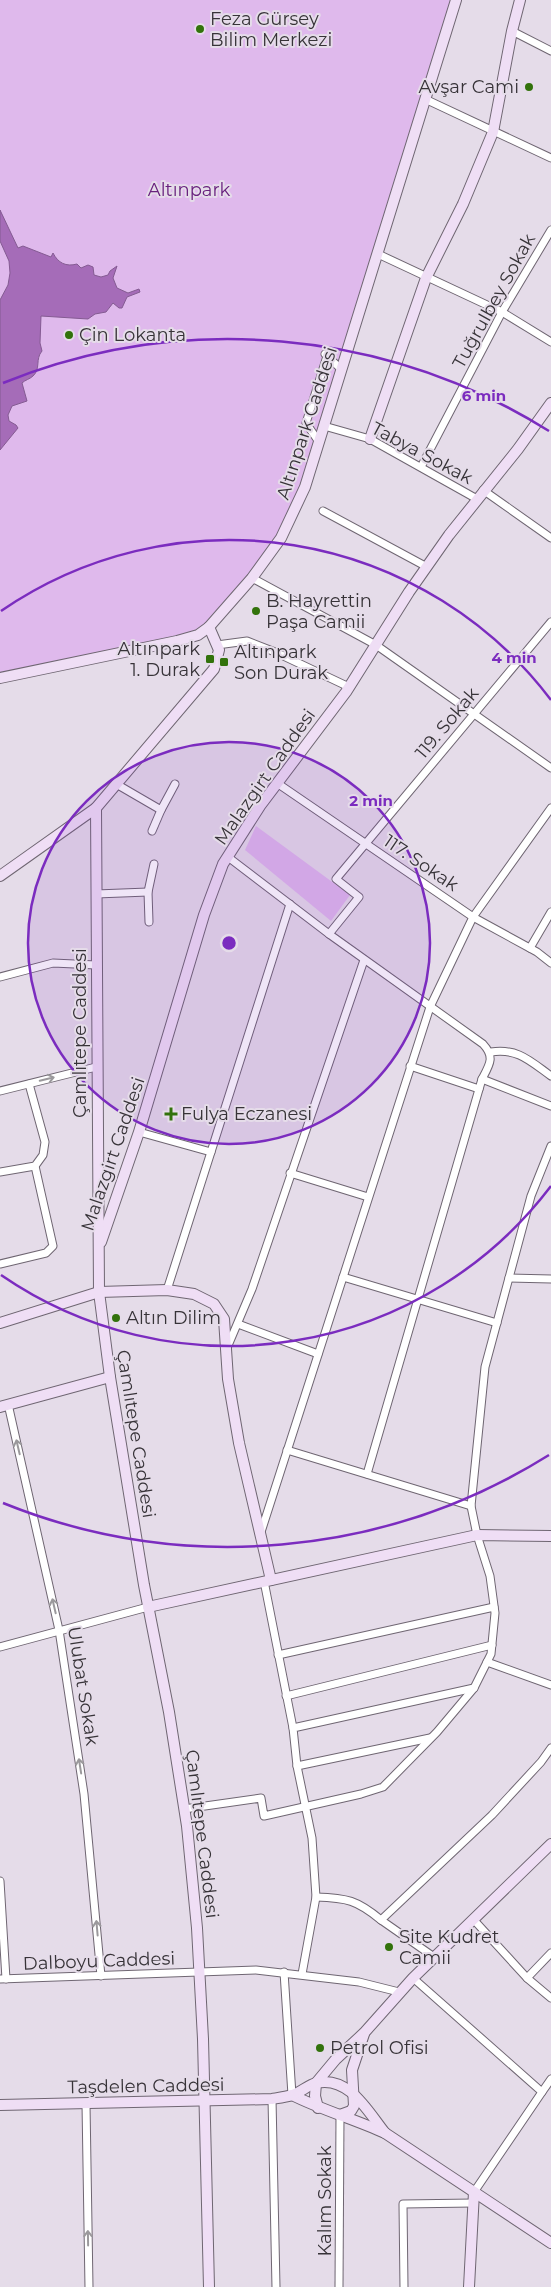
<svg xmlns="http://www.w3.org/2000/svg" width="551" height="2287" font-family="Montserrat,sans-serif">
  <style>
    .green { fill: #dfb9ec }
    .water { fill: #a56cb8; stroke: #845b92 }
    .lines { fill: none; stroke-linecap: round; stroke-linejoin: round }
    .street-casing { stroke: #6f6672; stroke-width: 9 }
    .secondary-casing { stroke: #6f6672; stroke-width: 12 }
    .street { stroke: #fff; stroke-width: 7 }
    .secondary { stroke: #efdef5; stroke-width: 10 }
    .oneway { stroke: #9b999c }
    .ring { fill: none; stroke: #7b2cbf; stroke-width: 2.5 }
    .poi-dot { fill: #32720b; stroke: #e5dce9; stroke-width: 2 }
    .labels { text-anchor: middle; stroke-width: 4; stroke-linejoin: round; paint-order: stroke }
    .poi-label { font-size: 18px; fill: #373338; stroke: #e5dce9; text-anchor: start }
    .park-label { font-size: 18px; fill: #69217e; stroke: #e5dce9 }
    .street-label { font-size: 18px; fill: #373338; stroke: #e5dce9 }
    .centre { fill: #7b2cbf; stroke: #e5dce9; stroke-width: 2.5 }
    .ring-label { font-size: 15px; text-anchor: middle; font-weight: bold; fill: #7b2cbf; stroke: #e5dce9; stroke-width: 4; stroke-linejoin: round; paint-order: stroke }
  </style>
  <rect width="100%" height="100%" fill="#e5dce9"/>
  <!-- green -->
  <g class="green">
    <path d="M0,0H456L305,487L281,538L198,635L0,678Z"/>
    <path d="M256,826L350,895L331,921L245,850Z"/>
  </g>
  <!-- water -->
  <path class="water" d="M0,210L18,248L23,246L51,257L53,253C58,263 66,267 77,264L81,268L88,265L93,267L94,275L101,277L108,275L110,271L117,266L113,278L117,288L128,293L139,289L140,292L127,297L122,308H119L113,303L106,312L95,314L88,319L41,316L40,343L42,351C35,359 41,369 33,376C30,379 25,380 22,383L27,401L12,406L8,415L9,421L16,425L18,428L0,450V300L8,285L10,273L9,261L0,241Z"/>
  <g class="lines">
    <defs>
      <g id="street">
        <path d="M512,31L551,51"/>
        <path d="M425,99L551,158"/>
        <path d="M378,254L502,312L551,342"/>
        <path d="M325,354L342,370"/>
        <path d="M324,426L370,439L477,499"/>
        <path d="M319,442L306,423L327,356"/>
        <path d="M421,467L502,312L551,230"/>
        <path d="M483,490L551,538"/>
        <path d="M323,511L427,567"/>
        <path d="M252,578L376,645L551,768"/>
        <path d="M217,645L247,641L275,652L349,687"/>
        <path d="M277,783L473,917L537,952L551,963"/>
        <path d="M118,785L161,810L175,784"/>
        <path d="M152,831L161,810"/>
        <path d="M228,857L329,934L483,1044C495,1057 490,1064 482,1079L367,1474"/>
        <path d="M96,894L148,892"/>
        <path d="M149,922L148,892L154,864"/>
        <path d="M329,934L359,897L336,879L551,622"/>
        <path d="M530,948L551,912"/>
        <path d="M0,977L53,963L96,965"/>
        <path d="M491,1052C518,1048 530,1061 551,1076"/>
        <path d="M410,1066L479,1089"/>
        <path d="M482,1079L551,1106"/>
        <path d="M0,1091L96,1067"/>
        <path d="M139,1132L211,1152"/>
        <path d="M0,1172L35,1166L43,1155L45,1142L29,1084"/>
        <path d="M290,1173L368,1197"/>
        <path d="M0,1264L46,1253L53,1246L35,1166"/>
        <path d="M343,1277L497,1323"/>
        <path d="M509,1278L551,1279"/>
        <path d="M167,1290L290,904"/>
        <path d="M238,1324L318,1354"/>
        <path d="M227,1348L252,1289L364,960"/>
        <path d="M8,1404L59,1630L84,1794L101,1976"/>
        <path d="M287,1450L471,1506"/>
        <path d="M261,1532L430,1007L473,917L551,808"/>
        <path d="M264,1581L293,1728"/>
        <path d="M0,1647L148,1607"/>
        <path d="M278,1655L494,1607"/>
        <path d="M487,1662L551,1685"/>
        <path d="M286,1696L492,1645"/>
        <path d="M430,1738L297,1766L293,1728L474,1688"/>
        <path d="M297,1766L312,1838L316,1897L302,1974"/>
        <path d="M184,1809L261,1798L264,1816L361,1794L383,1787L437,1732L474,1688L491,1654L495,1613L490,1576L477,1535L471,1506L485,1367L531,1196L551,1146"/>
        <path d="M0,1881L6,1979"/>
        <path d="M316,1897C347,1898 357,1900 381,1920L492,1815L541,1762L551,1748"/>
        <path d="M473,1919L527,1978L551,1998"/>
        <path d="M381,1920L434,1957"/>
        <path d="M284,1972L292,2095"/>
        <path d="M413,1978L542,2092L551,2079"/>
        <path d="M527,1978L551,1953"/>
        <path d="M0,1979L256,1970L359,1982L399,1992"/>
        <path d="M272,2099L276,2287"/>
        <path d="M86,2104L89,2287"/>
        <path d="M474,2192L542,2092"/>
        <path d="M339,2287L340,2115"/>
        <path d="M404,2287L403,2204L473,2203"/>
      </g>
      <g id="secondary">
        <path d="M370,439L426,278L463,204L493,132L512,31L520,0"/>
        <path d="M0,678L177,641L198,635L209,627L252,578L281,538L305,487L456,0"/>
        <path d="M0,876L96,808"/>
        <path d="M101,1242L139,1132L204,915L223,864L260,806L346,692L409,592L449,535L518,449L551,403"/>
        <path d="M0,1323L99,1292L167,1290L194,1294L214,1304L224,1319L228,1379L239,1443L271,1580"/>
        <path d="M0,1407L110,1377"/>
        <path d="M148,1607L477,1535L551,1536"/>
        <path d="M292,2095C322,2110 354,2119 385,2133L551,2243"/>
        <path d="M0,2105L272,2099C278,2098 286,2097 292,2095C300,2093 308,2085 316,2083C349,2075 368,2112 385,2133"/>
        <path d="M318,2108L315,2096L316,2083L336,2059L364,2033L413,1978L551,1844"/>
        <path d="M340,2115L351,2111L354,2106L352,2070L364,2034"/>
        <path d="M209,2287L203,2039L197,1928L187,1826L169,1712L144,1585L110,1377L99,1292L96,808L214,669L219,650L209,627"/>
        <path d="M469,2287L474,2192"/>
      </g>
    </defs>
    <!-- street casing -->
    <use href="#street" class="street-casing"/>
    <!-- secondary casing -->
    <use href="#secondary" class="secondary-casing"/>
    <!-- street -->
    <use href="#street" class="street"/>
    <!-- secondary -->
    <use href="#secondary" class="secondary"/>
  </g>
  <!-- one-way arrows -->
  <defs><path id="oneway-shaft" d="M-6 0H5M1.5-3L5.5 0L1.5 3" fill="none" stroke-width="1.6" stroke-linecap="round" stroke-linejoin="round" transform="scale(1.25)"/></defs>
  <g class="oneway">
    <use href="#oneway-shaft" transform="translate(47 1079) rotate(-14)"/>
    <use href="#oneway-shaft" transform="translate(18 1447) rotate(-103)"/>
    <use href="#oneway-shaft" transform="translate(54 1606) rotate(-103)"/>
    <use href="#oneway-shaft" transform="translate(80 1766) rotate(-99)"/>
    <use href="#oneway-shaft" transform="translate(97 1928) rotate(-95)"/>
    <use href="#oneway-shaft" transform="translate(88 2238) rotate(-91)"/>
  </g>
  <!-- distance rings -->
  <circle cx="229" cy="943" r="201" fill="#7b2cbf" fill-opacity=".12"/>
  <g class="ring">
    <circle cx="229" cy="943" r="201"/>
    <path d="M551 1186A403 403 0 0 1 1 1275M1 611A403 403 0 0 1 551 700"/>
    <path d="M549 1455A604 604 0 0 1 3 1503M3 383A604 604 0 0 1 549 431"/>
  </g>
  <!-- markers -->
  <g class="poi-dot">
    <circle cx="200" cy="29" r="5"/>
    <circle cx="529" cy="87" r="5"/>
    <circle cx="69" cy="335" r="5"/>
    <circle cx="256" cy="611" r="5"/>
    <rect x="205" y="654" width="10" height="10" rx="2.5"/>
    <rect x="219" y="657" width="10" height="10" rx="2.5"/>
    <path d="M168.5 1106.5h5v5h5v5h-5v5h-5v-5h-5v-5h5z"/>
    <circle cx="116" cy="1318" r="5"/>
    <circle cx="389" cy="1947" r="5"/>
    <circle cx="320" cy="2048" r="5"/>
  </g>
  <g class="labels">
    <!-- poi labels -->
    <g class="poi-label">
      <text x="210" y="25">Feza Gürsey<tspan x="210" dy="21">Bilim Merkezi</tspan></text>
      <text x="519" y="93" text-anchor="end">Avşar Cami</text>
      <text x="79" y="341">Çin Lokanta</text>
      <text x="266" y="607">B. Hayrettin<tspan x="266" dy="21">Paşa Camii</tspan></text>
      <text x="200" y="655" text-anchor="end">Altınpark<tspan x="200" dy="21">1. Durak</tspan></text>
      <text x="234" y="658">Altınpark<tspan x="234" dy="21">Son Durak</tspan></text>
      <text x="181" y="1120">Fulya Eczanesi</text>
      <text x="126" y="1324">Altın Dilim</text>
      <text x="399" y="1943">Site Kudret<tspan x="399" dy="21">Camii</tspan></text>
      <text x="330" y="2054">Petrol Ofisi</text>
    </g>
    <!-- park labels -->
    <g class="park-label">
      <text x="189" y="196">Altınpark</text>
    </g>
    <!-- street labels -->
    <g class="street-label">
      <text transform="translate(494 301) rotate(-61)" y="6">Tuğrulbey Sokak</text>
      <text transform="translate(307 423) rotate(-72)" y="6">Altınpark Caddesi</text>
      <text transform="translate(422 453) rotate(28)" y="6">Tabya Sokak</text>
      <text transform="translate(447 723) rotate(-50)" y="6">119. Sokak</text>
      <text transform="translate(265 777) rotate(-55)" y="6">Malazgirt Caddesi</text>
      <text transform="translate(421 863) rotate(34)" y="6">117. Sokak</text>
      <text transform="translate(80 1033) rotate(-90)" y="6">Çamlıtepe Caddesi</text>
      <text transform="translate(113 1154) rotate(-71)" y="6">Malazgirt Caddesi</text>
      <text transform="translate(136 1434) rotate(81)" y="6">Çamlıtepe Caddesi</text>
      <text transform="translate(83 1686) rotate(81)" y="6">Ulubat Sokak</text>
      <text transform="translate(202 1834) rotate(83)" y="6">Çamlıtepe Caddesi</text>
      <text transform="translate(99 1961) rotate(-2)" y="6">Dalboyu Caddesi</text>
      <text transform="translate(146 2086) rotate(-1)" y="6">Taşdelen Caddesi</text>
      <text transform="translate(325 2201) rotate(-90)" y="6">Kalım Sokak</text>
    </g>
  </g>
  <circle cx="229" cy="943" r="8" class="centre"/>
  <g class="ring-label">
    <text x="484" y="401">6 min</text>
    <text x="514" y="663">4 min</text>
    <text x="371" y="806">2 min</text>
  </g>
</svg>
